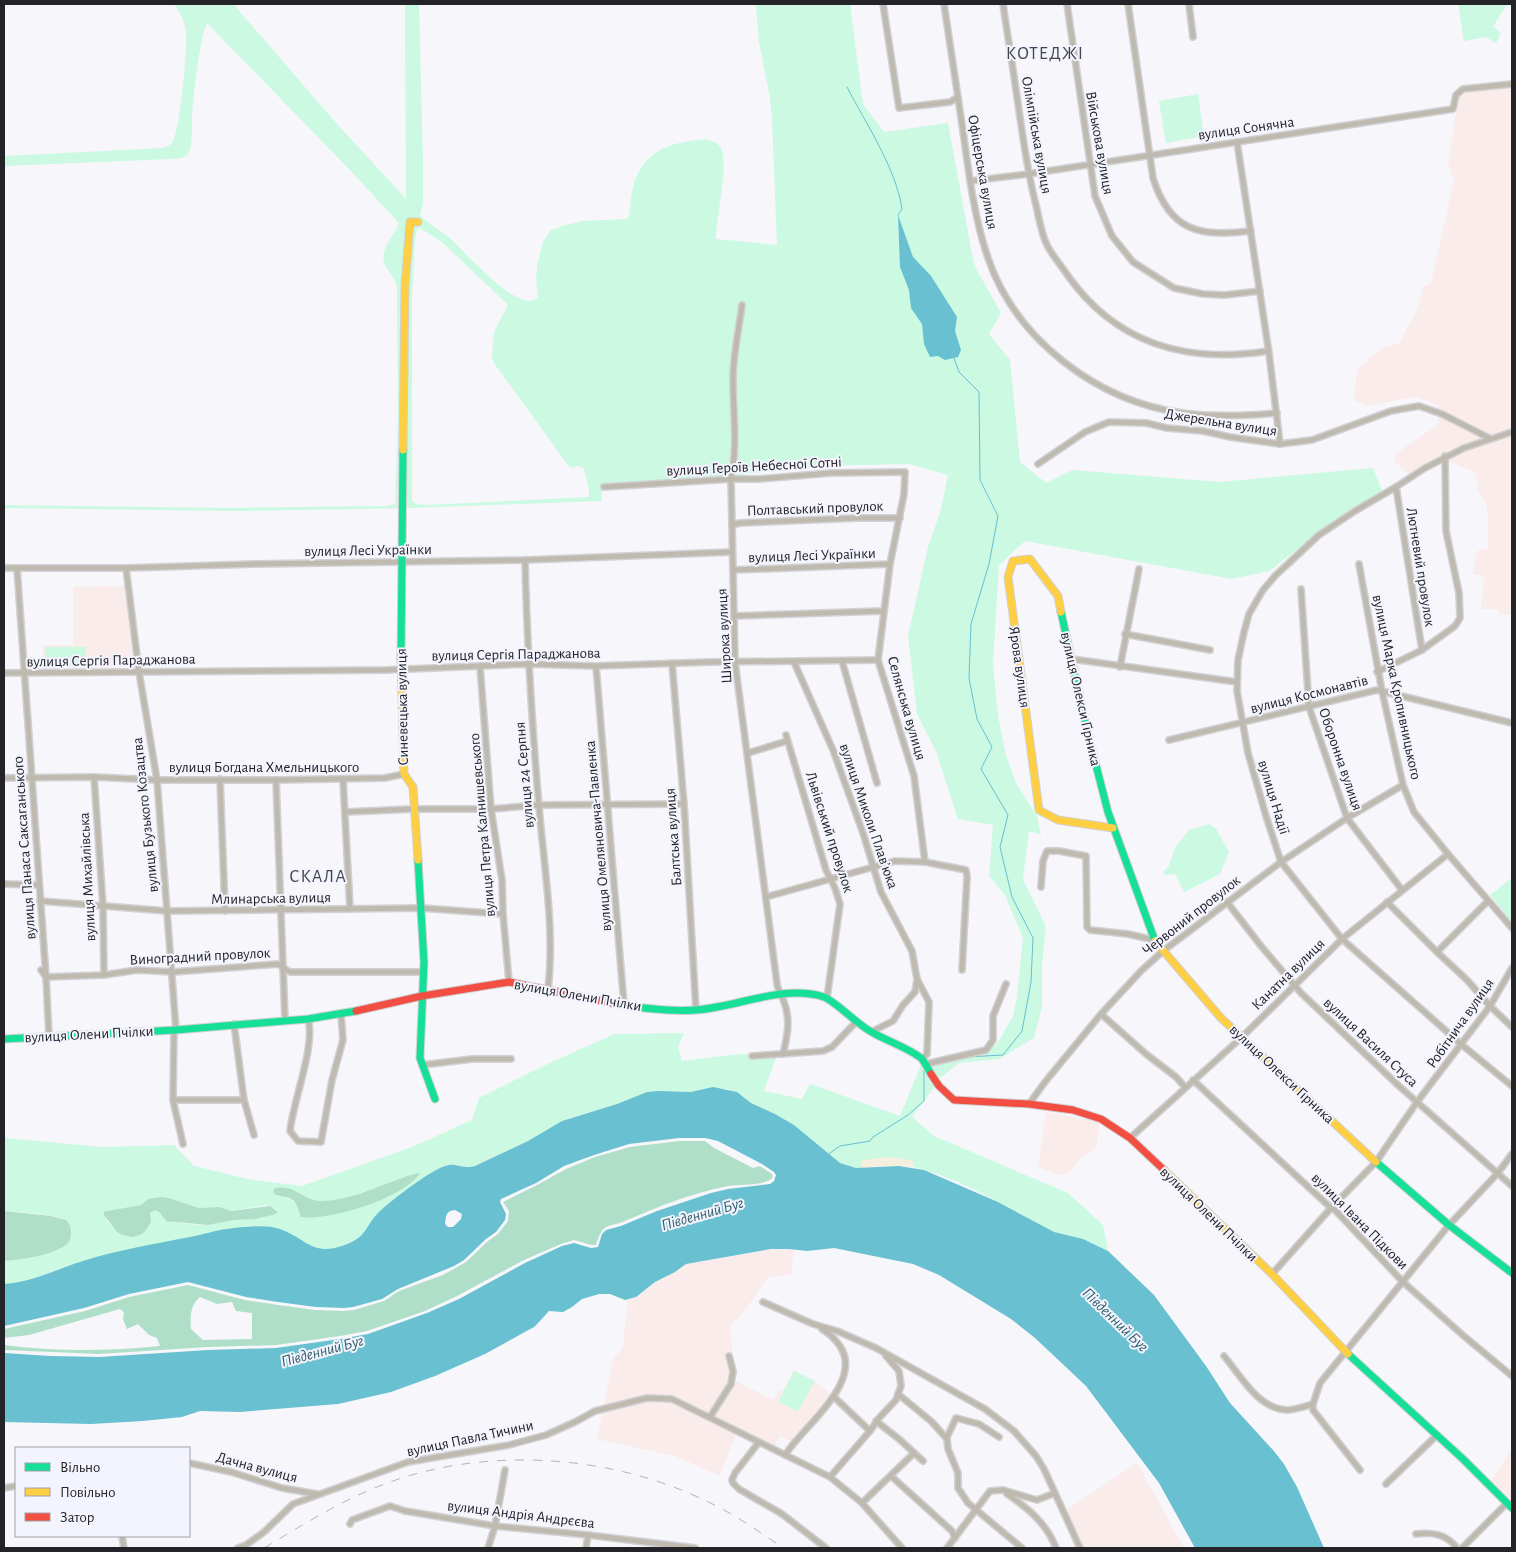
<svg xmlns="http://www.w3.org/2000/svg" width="1516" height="1552" font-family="'Alegreya Sans',sans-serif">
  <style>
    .industrial { fill: #fbecec }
    .green { fill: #cbf9e2; fill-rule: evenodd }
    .forest { fill: #afdfc9; fill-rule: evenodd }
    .sand { fill: #f5f0de }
    .water { fill: #68c0d0; fill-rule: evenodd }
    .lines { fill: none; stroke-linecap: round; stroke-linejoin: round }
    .stream { stroke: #68c0d0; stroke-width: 1 }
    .street-casing { stroke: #d1d1d4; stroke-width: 8 }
    .fast-casing { stroke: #d1d1d4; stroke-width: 9 }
    .slow-casing { stroke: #d1d1d4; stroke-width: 9 }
    .jam-casing { stroke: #d1d1d4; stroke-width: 9 }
    .street { stroke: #bfbab0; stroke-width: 5 }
    .fast { stroke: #16e098; stroke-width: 7 }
    .slow { stroke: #ffcf43; stroke-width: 7 }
    .jam { stroke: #f24e42; stroke-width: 7 }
    .rail { stroke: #b7b5b2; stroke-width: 1; stroke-dasharray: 9 9; stroke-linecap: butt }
    .labels { text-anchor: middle; stroke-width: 4; stroke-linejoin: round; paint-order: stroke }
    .street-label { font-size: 15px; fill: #242428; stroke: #f3f4fe }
    .water-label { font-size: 16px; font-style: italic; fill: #2b5c66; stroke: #f3f4fe }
    .quarter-label { font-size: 18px; letter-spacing: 1px; fill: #44454c; stroke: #f3f4fe }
  </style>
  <rect width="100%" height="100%" fill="#f6f6fb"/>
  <!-- industrial -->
  <g class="industrial">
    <path d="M1512,86V614L1500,615L1497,609H1481L1484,576L1473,574L1477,551L1488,548V517L1486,503L1478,491L1476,472L1444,460L1411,476L1394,460L1397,453L1439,424L1436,404L1414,397L1366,406L1354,400L1357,370L1382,348L1399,343L1417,310L1424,286L1431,284L1454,180L1448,162L1459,94L1462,91Z"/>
    <path d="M125,586L133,667L43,669V645H73V587Z"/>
    <path d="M1046,1112L1100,1122L1096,1148L1081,1159L1067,1174L1059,1175L1038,1167Z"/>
    <path d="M782,1249H794L791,1274L767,1278L747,1308L730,1327L735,1381L713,1416L737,1431L720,1476L675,1456L597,1439L613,1360L623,1346L628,1299L638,1296L659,1279L675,1272L686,1264L761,1250Z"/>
    <path d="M794,1371L815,1381L834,1397L793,1442L780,1436L772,1449L714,1416L736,1381L774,1400L779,1389L783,1391Z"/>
    <path d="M1512,1449V1501L1491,1480Z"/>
    <path d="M1137,1463L1184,1548H1082L1065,1511Z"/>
  </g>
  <!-- green -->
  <g class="green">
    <path d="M174,4H233L338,125L406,199L405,4H419L423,163V203L420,215C428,224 441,230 451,239C463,250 522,318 538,297L536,280L537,266L543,242L550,231L562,226L583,221L628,219C631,210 630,201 632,192C639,156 662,144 697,140C705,139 717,140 721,148C729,165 716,217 716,239L777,245L772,117L770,98L759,42L756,4H850L863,104L884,132L948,123L974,265L1001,313L989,334L1010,360L1020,462L1046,483L1072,470L1219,482L1373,468L1383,493L1353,507L1269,571L1232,579L1025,541L999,565L993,665L998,716L1006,755L1016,783L1037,816L1041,835L1029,831L1023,879L1046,927L1042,964V1007L1034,1038L999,1059L959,1063L940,1078L933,1072L929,1063L984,1051L997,1044L1013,1016L1017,997L1023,938L1005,895L989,876L993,825L958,819L936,751L917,714L908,636L928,547L940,513L948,475L909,464L817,466L728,476L602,485V501L411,508L240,511L4,508V505L220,508L387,506L395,504L398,416L397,287C395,278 390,274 386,267C377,251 394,237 399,223L349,169L207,23C200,34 193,100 192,118C191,130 194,144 187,155L181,158L170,159L4,166V156L163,148C168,146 171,145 173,141C180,129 188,48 186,32C185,21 180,13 174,4ZM418,227L442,242L508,305L494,332L492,358L494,363L568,465L572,468L578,466L584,468L589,490V497L428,505L416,504L412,501V297L415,239Z"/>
    <path d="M1458,4H1507L1493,27L1501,33L1496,43L1486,37L1464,41Z"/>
    <path d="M1198,94L1204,136L1166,143L1159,101Z"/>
    <path d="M45,647H86V665L45,666Z"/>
    <path d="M1209,824L1216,829L1229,852L1220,874L1184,892L1175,874L1164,875L1163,872L1169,866L1175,848L1189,830Z"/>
    <path d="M1512,878V922L1490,895Z"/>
    <path d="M684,1033L678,1047L682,1061L731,1055L778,1052L764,1091L802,1099L810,1084L900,1116L921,1065L923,1064L936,1085L912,1117L934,1136L1068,1193L1103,1225L1108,1251C1088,1238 1071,1239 1051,1231C1041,1226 1031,1220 1021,1214C987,1196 950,1175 913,1167V1161C895,1156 879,1158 862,1161V1168H856L840,1163L794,1125L775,1114L751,1103L740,1094L728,1089L691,1092L658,1091L647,1092L617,1104L570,1118L552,1127L528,1141L475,1166C462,1169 458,1164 449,1165C434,1167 392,1200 380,1211C364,1226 369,1237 342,1246C311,1256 306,1238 280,1229C265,1224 243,1228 227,1229C216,1230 205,1235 194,1237C152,1245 114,1253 73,1265C49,1272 28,1282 4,1284V1261C18,1260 57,1254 67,1244C71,1240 71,1235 70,1229C70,1225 69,1222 65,1220C55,1214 17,1212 4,1211V1138L102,1147L174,1145L194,1166L247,1179L302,1186L412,1147L472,1120L479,1098L539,1068L614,1034ZM412,1174L414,1180C388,1198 361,1209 329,1215C319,1216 309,1219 299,1215C297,1200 290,1198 276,1196L299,1193C303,1195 307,1200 312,1201C333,1207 391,1182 412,1174ZM169,1198L199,1208L219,1207L232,1211L266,1205L270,1206L278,1211C267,1221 246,1218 232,1220C223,1222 213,1225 204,1225C191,1225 178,1222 165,1220L160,1213L155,1210L150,1213L151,1222L120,1234L106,1220L107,1211L141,1205L147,1200Z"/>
    <path d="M794,1371L815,1381L798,1411L778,1402Z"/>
  </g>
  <!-- forest -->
  <g class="forest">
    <path d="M679,1141H705L714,1148L753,1168L760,1166L772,1174L773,1177C767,1186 739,1184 728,1186C691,1193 655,1208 620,1223C602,1227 602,1228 596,1245H591L574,1240L561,1244L524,1260L457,1296L425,1311L367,1331L340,1336L276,1345L208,1347L99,1354L4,1350V1345C56,1352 108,1351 160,1346L157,1338L149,1335L138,1324L127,1329L123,1319L124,1312L120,1309L29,1335L4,1338V1329L85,1311L129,1297L188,1285L245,1300L278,1305L315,1310L344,1311L354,1310L384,1301L399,1291L443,1275L466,1262L488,1241L498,1234L508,1221L509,1211L503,1202L537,1185L566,1169L595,1157L630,1147ZM200,1297L217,1304L232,1302L236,1311L252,1313V1339L203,1340L191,1329C190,1317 190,1305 200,1297Z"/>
    <path d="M420,1173C404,1198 330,1221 301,1217C298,1212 298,1206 294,1201C288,1195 279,1198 273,1193L274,1189C294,1182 304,1203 324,1201C348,1200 372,1189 394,1181C402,1178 411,1174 420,1173Z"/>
    <path d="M161,1197L169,1198L199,1208L219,1207L232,1211L270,1206L278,1212L273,1215L255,1219L234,1220L208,1225L166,1221L160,1213L155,1210L150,1213L151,1222L146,1230L142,1234L133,1237L123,1235L117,1232L104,1215V1212L107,1211L141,1205L148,1199Z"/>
    <path d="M4,1211L51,1216L66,1220C69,1223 70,1225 71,1230C71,1236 71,1241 66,1245C53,1255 20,1260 4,1261Z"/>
  </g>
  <!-- sand -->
  <path class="sand" d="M893,1157L913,1161V1167L882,1166L862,1168V1161L869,1159Z"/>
  <!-- water -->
  <g class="water">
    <path d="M898,215L913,257L931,276L957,317L955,331L961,350L958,357L945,360L938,356L930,357L924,344L922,324L911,308L909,290L900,267Z"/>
    <path d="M713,1087L737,1092L751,1103L775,1114L794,1125L840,1163L856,1168L899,1166L924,1170L998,1202L1054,1232L1083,1239L1108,1251L1154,1295L1206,1366L1230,1403L1273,1450L1284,1464L1297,1487L1324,1548H1195L1159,1483L1086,1386L1035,1338L1011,1319L939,1275L913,1264L834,1248L807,1251L789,1249H771L686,1264L675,1272L655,1282L636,1297L625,1300L610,1294H599L582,1299L572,1307L563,1312L549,1311L539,1322L534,1327L485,1354L435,1376L391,1392L338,1404L240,1412L200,1411L182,1417L143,1421L91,1424L4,1422V1353L50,1356L99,1357L208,1350L276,1348L340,1339L368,1334L427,1313L459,1299L525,1263L562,1246L574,1243L591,1248L598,1247L602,1234L606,1230L621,1226L657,1211L711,1193L728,1189L770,1184L774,1181L776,1175L774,1172L762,1164L718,1141L705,1138H679L629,1144L594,1155L564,1166L536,1183L501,1199L500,1202L506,1214L505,1220L496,1232L486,1239L464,1260L454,1266L398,1289L382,1299L353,1307L344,1308L316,1307L278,1302L246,1297L188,1282L129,1294L84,1308L4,1326V1284C32,1282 57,1269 83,1261C118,1250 154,1244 190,1237C203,1235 215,1230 227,1229C243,1227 265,1224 280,1229C306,1238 311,1256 342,1246C369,1237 364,1226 380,1211C392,1200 434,1167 449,1165C458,1164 462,1169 475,1166L528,1141L562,1121L617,1104L647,1092L658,1091L691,1092ZM455,1210L462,1214L461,1219L453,1227H448L445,1224C446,1215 446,1211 455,1210Z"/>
  </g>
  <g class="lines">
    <!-- stream -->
    <g class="stream">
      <path d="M847,87C866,124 896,168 902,209L898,215"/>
      <path d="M954,358L959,372L979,392L980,480L998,516L989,564L971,624L969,678L977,719L992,747L981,769L1008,815L1000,847L1012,897L1033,938L1031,982L1022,1031L1003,1055L966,1057"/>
      <path d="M827,1155L840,1146L870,1141L873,1137L908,1115L924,1101V1071"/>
    </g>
    <defs>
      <g id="street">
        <path d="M883,4L899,108L950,102L958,97"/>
        <path d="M944,4C950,46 957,89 963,131C969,174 974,217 988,258C1016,340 1097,401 1182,413C1214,417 1245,416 1277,413"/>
        <path d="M1003,4C1007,32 1012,61 1016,90C1022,129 1026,167 1036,205C1039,218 1041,233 1047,245C1052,255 1060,264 1066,273C1115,344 1187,364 1268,351"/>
        <path d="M1067,4L1095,196L1112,236L1133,262L1174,288L1203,294L1225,295L1260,291"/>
        <path d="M1128,4L1153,178C1170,232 1200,237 1251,231"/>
        <path d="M1189,4L1193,37"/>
        <path d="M1237,142L1269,353L1280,444"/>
        <path d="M970,181L1028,174L1453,109L1456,95L1463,89L1512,84"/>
        <path d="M742,305C739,329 733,355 733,379C733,412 738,446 731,479L735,662L777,984C778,991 782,996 784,1002C791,1019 787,1038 783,1054"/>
        <path d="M1512,432L1464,448L1425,468L1396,487L1355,511L1319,535L1276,575L1263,590L1249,614L1244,632L1238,660L1237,691L1248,753L1266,816L1281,862L1342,939L1462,1045L1512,1086"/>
        <path d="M1038,464L1085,432L1109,422L1146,423L1167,428L1203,431L1230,437L1280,444L1312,440L1391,411L1419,406L1442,414L1489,438"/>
        <path d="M604,487L731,479H759L831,473L905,472L904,494L890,564L878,660L914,776L925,862"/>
        <path d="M1396,487L1422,650"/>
        <path d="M732,525L740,523L857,518H900"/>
        <path d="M525,560C527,642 532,724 539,807C544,867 555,929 548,989"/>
        <path d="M1359,564L1382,691L1403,785L1414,812L1448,854L1512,928"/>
        <path d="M4,568H126L255,564L525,560L732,552"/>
        <path d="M17,568L46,977L49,1036"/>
        <path d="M126,568L139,672L157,780L176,1030"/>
        <path d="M734,570L890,564"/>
        <path d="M1301,589L1309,707L1347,818L1402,890"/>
        <path d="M734,616L883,611"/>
        <path d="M1125,634L1210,650"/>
        <path d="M1072,659L1237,682"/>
        <path d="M842,661L877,783"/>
        <path d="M794,662L833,750L863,833L881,892L912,951L917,979L929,1002L927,1054L922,1059"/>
        <path d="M672,663L684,804L696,1010"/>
        <path d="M480,666L491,809L502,880L503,914L509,982"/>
        <path d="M596,666L624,1005"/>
        <path d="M1120,667L1139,569"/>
        <path d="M1377,672L1422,650L1455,626L1460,618L1459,593L1446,531L1445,456"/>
        <path d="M4,673L386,670L528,664L596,666L710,662L878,660"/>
        <path d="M786,735L826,870L835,888L840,904L827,998"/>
        <path d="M1169,740L1377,690L1512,723"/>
        <path d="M748,753L787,741"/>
        <path d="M94,777L103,906L104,975"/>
        <path d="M4,778L94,777L157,780H276L385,778L404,774"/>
        <path d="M220,779L225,911"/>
        <path d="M343,779L350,909"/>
        <path d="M276,780L285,1020"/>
        <path d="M345,812L414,809H491L539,805L684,804"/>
        <path d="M4,884L38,885"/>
        <path d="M1041,887L1043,861L1047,851H1059L1086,856L1087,927L1090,930L1128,934L1154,940"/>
        <path d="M766,897L895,861L925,862L966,870L967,877L962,970"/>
        <path d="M40,901L168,911L421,908L503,914"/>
        <path d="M1227,902L1261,946L1301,993L1400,1087L1512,1186"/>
        <path d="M1387,902L1437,952L1467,980L1490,1006L1512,1027"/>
        <path d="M1437,952L1488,901"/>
        <path d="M41,970L46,977L104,975L137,970L173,972L278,964L290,972H423"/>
        <path d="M1101,1014L1146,1054L1176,1077L1185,1087"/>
        <path d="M308,1019C316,1045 293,1101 290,1131L298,1141L321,1142L332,1080L343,1040L341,1014"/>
        <path d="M234,1024L244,1100L254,1135"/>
        <path d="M174,1030L173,1100L183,1144"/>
        <path d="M871,1032L893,1021L903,1005L915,992L917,980"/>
        <path d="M752,1056L823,1051L832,1047L856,1022"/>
        <path d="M926,1064L986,1050L993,1040V1016L1006,984"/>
        <path d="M422,1065L472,1059H511"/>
        <path d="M1193,1080L1331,1208L1335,1210L1403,1282L1465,1337L1512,1376"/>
        <path d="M173,1100H244"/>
        <path d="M1029,1104L1045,1082L1101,1014L1141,971L1163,951L1281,862L1347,818L1403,785"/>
        <path d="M1130,1138L1242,1037L1342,939L1448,854"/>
        <path d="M1272,1274L1331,1208L1376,1162L1417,1102L1490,1006L1512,968"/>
        <path d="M763,1302L813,1324L837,1331L876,1348L985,1409L1014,1431L1036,1456L1044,1469L1080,1548"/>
        <path d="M1224,1356C1241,1376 1258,1409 1287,1410C1295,1410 1306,1406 1313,1404L1320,1383L1449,1225L1497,1174L1512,1154"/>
        <path d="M898,1394L932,1422L947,1439L948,1449L958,1473V1488L968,1503L1022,1548"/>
        <path d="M834,1397L870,1431"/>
        <path d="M1313,1404V1410L1360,1470"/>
        <path d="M710,1417L731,1384L733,1371L729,1356"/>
        <path d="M876,1421L899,1439L923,1461"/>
        <path d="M947,1439V1437L956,1418L979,1424L999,1437"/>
        <path d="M759,1442L735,1473L732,1480L733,1483L739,1489L782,1514L826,1548"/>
        <path d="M785,1455C804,1425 870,1378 836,1341C832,1336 827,1332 822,1329"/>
        <path d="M189,1463L231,1472L282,1488L317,1494"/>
        <path d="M891,1476L952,1531L955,1538"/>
        <path d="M830,1477L870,1431L879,1418L896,1400L901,1386L899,1371L886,1356"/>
        <path d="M1386,1484L1436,1436"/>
        <path d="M4,1488L16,1486"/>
        <path d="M1007,1494C1028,1508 1047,1524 1056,1548"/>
        <path d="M862,1503L914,1453"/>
        <path d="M350,1524L352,1520L390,1506L405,1511L495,1526L588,1535L695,1548"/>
        <path d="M1416,1534C1433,1532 1446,1534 1457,1548"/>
        <path d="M122,1536L124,1548"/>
        <path d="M238,1548L246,1545L264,1532L293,1504L408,1462L509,1445L546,1435L575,1422L595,1411L647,1398L672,1399L830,1477L862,1503L902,1548"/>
        <path d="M488,1548L495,1526L505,1470"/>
        <path d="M586,1548L588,1535"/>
        <path d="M947,1548L990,1491L1003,1490L1037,1500L1055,1493"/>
        <path d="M1462,1548L1507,1503"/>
      </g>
      <g id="fast">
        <path d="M1061,612L1087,730L1108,812L1155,941"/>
        <path d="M401,658L403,450"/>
        <path d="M418,860L424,962L420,1058L435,1099"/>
        <path d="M612,1003C639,1008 669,1012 696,1010C738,1007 783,984 824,997C835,1001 857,1024 870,1031C886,1041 905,1046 921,1058C925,1062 928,1069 931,1074"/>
        <path d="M4,1039L176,1030L308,1019L356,1011"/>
        <path d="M1376,1162L1449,1225L1512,1273"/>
        <path d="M1348,1354L1463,1459L1512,1508"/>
      </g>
      <g id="slow">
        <path d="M403,450L405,285L410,222H418"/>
        <path d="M1061,612L1058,596L1030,559L1013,561L1008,577L1039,810L1058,820L1113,828"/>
        <path d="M401,658L404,774L413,787L418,860"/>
        <path d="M1155,941L1221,1018L1376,1162"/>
        <path d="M1164,1170L1272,1274L1348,1354"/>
      </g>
      <g id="jam">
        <path d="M356,1011L422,996L509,982L612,1003"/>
        <path d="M931,1074L939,1086L954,1100L1029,1104L1073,1110L1101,1119L1130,1138L1164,1170"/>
      </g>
    </defs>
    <!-- street casing -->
    <use href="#street" class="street-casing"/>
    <!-- fast casing -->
    <use href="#fast" class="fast-casing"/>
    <!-- slow casing -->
    <use href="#slow" class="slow-casing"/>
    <!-- jam casing -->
    <use href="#jam" class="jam-casing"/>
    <!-- street -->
    <use href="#street" class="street"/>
    <!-- fast -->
    <use href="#fast" class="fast"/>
    <!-- slow -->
    <use href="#slow" class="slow"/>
    <!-- jam -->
    <use href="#jam" class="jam"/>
    <!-- rail -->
    <path class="rail" d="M264,1548C301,1526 337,1503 377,1487C477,1446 605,1453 702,1499C731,1512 757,1530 783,1548"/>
  </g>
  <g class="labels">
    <!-- street labels -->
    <g class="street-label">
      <text transform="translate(1246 128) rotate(-8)" y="5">вулиця Сонячна</text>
      <text transform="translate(1037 135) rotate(80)" y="5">Олімпійська вулиця</text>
      <text transform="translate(1100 143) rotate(80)" y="5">Військова вулиця</text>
      <text transform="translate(983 172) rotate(80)" y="5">Офіцерська вулиця</text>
      <text transform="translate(1221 422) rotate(9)" y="5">Джерельна вулиця</text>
      <text transform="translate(754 466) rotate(-3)" y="5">вулиця Героїв Небесної Сотні</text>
      <text transform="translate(815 508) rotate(-2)" y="5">Полтавський провулок</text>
      <text transform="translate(368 550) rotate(-1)" y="5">вулиця Лесі Українки</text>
      <text transform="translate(812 555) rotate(-2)" y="5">вулиця Лесі Українки</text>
      <text transform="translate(1421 567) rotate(81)" y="5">Лютневий провулок</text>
      <text transform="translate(724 636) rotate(-93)" y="5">Широка вулиця</text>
      <text transform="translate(516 654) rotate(-1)" y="5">вулиця Сергія Параджанова</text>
      <text transform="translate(111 660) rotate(-1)" y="5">вулиця Сергія Параджанова</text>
      <text transform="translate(1020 667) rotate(82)" y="5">Ярова вулиця</text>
      <text transform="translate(1397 687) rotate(78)" y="5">вулиця Марка Кропивницького</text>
      <text transform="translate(1309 694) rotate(-14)" y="5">вулиця Космонавтів</text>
      <text transform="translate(1081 699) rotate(77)" y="5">вулиця Олекси Гірника</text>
      <text transform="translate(402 707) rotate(-91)" y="5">Синевецька вулиця</text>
      <text transform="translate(907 708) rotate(74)" y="5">Селянська вулиця</text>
      <text transform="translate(1341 759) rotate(71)" y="5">Оборонна вулиця</text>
      <text x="264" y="772">вулиця Богдана Хмельницького</text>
      <text transform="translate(524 775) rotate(-95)" y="5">вулиця 24 Серпня</text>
      <text transform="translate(1274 797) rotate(73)" y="5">вулиця Надії</text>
      <text transform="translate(145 815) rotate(-96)" y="5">вулиця Бузького Козацтва</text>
      <text transform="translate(869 816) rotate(71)" y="5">вулиця Миколи Плавʼюка</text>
      <text transform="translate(482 825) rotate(-95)" y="5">вулиця Петра Калнишевського</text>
      <text transform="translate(830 832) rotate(72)" y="5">Львівський провулок</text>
      <text transform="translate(598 836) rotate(-95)" y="5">вулиця Омеляновича-Павленка</text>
      <text transform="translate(673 837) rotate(-94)" y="5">Балтська вулиця</text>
      <text transform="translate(24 848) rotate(-94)" y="5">вулиця Панаса Саксаганського</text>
      <text transform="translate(87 877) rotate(-93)" y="5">вулиця Михайлівська</text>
      <text transform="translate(271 898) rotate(-1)" y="5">Млинарська вулиця</text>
      <text transform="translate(1191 915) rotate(-38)" y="5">Червоний провулок</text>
      <text transform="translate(200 956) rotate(-3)" y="5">Виноградний провулок</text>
      <text transform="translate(1288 974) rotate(-44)" y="5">Канатна вулиця</text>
      <text transform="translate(578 995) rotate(10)" y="5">вулиця Олени Пчілки</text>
      <text transform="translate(1460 1023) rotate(-55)" y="5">Робітнича вулиця</text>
      <text transform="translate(89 1034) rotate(-3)" y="5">вулиця Олени Пчілки</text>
      <text transform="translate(1371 1042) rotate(43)" y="5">вулиця Василя Стуса</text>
      <text transform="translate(1282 1074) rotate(43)" y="5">вулиця Олекси Гірника</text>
      <text transform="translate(1209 1214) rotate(44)" y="5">вулиця Олени Пчілки</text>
      <text transform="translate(1360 1221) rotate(45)" y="5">вулиця Івана Підкови</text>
      <text transform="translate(470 1438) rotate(-12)" y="5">вулиця Павла Тичини</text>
      <text transform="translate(257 1467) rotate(15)" y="5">Дачна вулиця</text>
      <text transform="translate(521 1514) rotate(7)" y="5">вулиця Андрія Андрєєва</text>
    </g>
    <!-- water labels -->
    <g class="water-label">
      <text transform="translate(702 1213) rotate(-16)" y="6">Південний Буг</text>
      <text transform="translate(1116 1319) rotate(44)" y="6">Південний Буг</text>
      <text transform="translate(322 1350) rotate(-15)" y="6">Південний Буг</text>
    </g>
    <!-- quarter labels -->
    <g class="quarter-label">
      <text x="1045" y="59">КОТЕДЖІ</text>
      <text x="318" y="882">СКАЛА</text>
    </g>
  </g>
  <!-- border -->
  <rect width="1516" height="1552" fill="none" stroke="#242428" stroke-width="10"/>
  <!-- legend -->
  <rect x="15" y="1447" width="175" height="90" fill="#f3f4fe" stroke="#a0a1a8"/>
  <rect x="25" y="1463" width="25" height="8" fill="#16e098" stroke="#a0a1a8"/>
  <text x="60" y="1472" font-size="15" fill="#242428">Вільно</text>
  <rect x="25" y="1488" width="25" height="8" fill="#ffcf43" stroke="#a0a1a8"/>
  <text x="60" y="1497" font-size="15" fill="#242428">Повільно</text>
  <rect x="25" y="1513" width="25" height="8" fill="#f24e42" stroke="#a0a1a8"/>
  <text x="60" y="1522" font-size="15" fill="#242428">Затор</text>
</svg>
